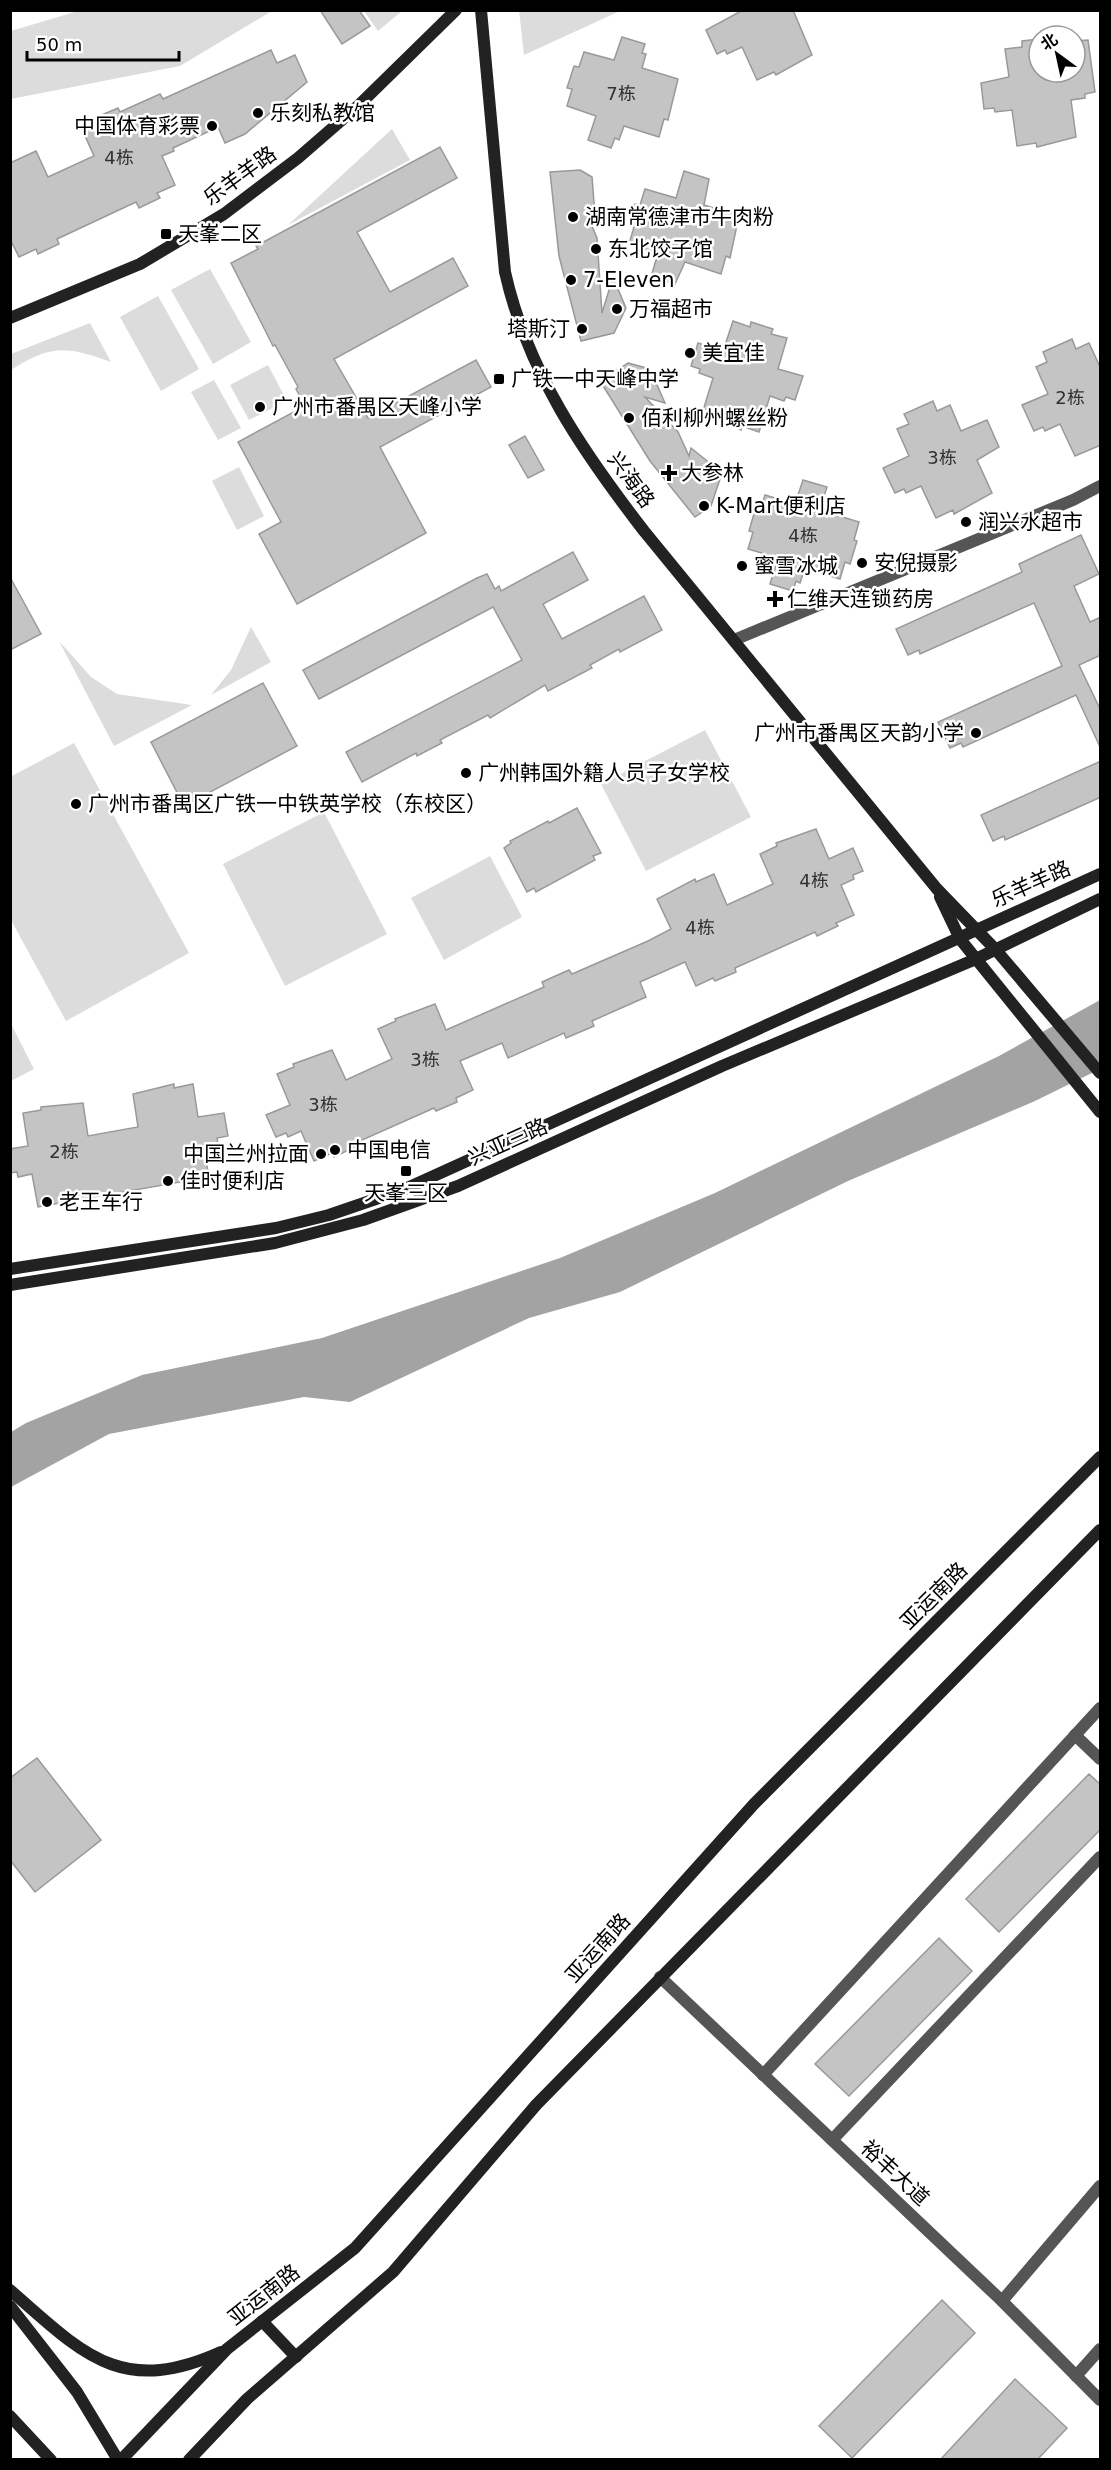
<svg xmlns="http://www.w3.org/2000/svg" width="1111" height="2470" font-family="'DejaVu Sans','Noto Sans SC',sans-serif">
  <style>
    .green { fill: #dcdcdc }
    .water { fill: #a3a3a3 }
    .building { fill: #c4c4c4; stroke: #999; stroke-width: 1.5 }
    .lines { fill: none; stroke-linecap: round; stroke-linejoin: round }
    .street { stroke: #555; stroke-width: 12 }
    .secondary { stroke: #222; stroke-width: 12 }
    .poi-dot { fill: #000; stroke: #fff; stroke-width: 2 }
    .labels { text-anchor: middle; stroke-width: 5; stroke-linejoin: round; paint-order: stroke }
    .number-label { font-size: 18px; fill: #313131 }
    .poi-label { font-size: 21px; fill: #000; stroke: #fff; text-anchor: start }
    .street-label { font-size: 21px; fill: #000; stroke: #fff }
  </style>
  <rect width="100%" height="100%" fill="#fff"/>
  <!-- green -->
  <g class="green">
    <path d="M519,10H620V11L524,55Z"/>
    <path d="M78,11V10L272,11L180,66L11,99V31Z"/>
    <path d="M364,11H402L378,31Z"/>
    <path d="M392,129L410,160L288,225Z"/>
    <path d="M210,269L251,342L213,364L171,290Z"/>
    <path d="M158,296L199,369L161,391L120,317Z"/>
    <path d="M90,323L111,362C67,346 51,344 11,370V354Z"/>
    <path d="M268,365L287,401L249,420L230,385Z"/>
    <path d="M214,380L241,428L218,440L191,392Z"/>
    <path d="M239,467L264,516L237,530L212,481Z"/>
    <path d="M251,627L271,662L211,695L231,670Z"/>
    <path d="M59,641L91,677L117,694L192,705L114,746Z"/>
    <path d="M705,730L751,817L646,871L601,784Z"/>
    <path d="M74,743L189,953L66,1021L11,920L10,777Z"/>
    <path d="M324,812L387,934L285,986L223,864Z"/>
    <path d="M490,856L522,917L444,960L411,898Z"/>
    <path d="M11,1024L34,1069L11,1081H10Z"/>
  </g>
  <!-- water -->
  <path class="water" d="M1100,1000V1069L1035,1101L848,1181L620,1292L529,1318L350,1402L304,1397L109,1434L11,1487V1432L26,1423L142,1375L322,1338L560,1258L715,1193L999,1056Z"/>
  <!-- building -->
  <g class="building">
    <path d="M320,10H359L370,26L342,44Z"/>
    <path d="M743,10H793L812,55L776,75L774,72L757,80L742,47L727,54L725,50L717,54L706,30Z"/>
    <path d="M622,37L645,44L642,53L646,54L642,68L678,79L668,120L664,119L659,137L624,126L619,140L615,138L611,148L588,140L596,116L567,106L572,89L567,88L574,66L579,67L584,52L614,60Z"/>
    <path d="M1039,39V72H1078L1075,41L1088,40L1095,92L1085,94V98L1071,100L1076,137L1037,147L1036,143L1017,146L1012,110L995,112L994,108L984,109L981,83L1009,77L1005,49L1022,47V41Z"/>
    <path d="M271,50L277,63L295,55L307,82L245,134L225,143L218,127L173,148L174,151L162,156L175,185L157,193L160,198L139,208L136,202L57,239L59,244L38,254L36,249L19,257L10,239V163L36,151L48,177L94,156L82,129L99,121L97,117L118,108L120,112L160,94L163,99Z"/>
    <path d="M440,147L457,178L357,232L390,292L453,258L468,286L334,359L368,418L476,360L491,387L380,447L426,533L297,604L259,534L281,522L238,442L305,406L296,389L298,387L275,345L273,346L231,263L258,249L256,246Z"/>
    <path d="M580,170L592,177L595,215L586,212L597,238L602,313L613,277L626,308L614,333L581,341L559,256L550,172Z"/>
    <path d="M684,171L709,179L704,205L739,216L730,258L726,256L721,274L685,262L675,284L651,277L658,253L629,244L634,227L629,225L635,204L640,205L645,189L676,198Z"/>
    <path d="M733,321L750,327L751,322L773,329L771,334L787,338L778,369L803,376L795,400L786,397L784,401L770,396L759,432L742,426L741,430L702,414L713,378L699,373L700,369L691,366L698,343L723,351Z"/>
    <path d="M1072,339L1076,349L1089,343L1101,369V445L1075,456L1060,424L1045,431L1043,427L1034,431L1022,405L1048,394L1036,367L1047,362L1043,352Z"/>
    <path d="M628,363L650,369L665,403L645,397L678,432L689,456L691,448L722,473L711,506L695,517L650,461L600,381Z"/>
    <path d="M933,401L937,411L950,405L961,431L987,420L999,447L977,460L992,493L954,514L953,510L936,518L921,486L906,493L904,489L895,493L883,468L909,456L897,429L909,424L904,414Z"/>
    <path d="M525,436L544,470L528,478L509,445Z"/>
    <path d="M803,480L827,487L824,496L827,497L823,511L859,522L854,540L857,541L850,564L845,562L840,579L805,568L800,583L796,581L793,591L770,584L778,558L748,549L753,532L749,531L755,510L760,511L765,495L795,504Z"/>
    <path d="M1081,535L1099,574L1074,586L1090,622L1101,617V655L1079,665L1101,711V749L1076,695L963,747L961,743L950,748L938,722L1062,666L1034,603L920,654L919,650L908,655L896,629L1022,572L1019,564Z"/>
    <path d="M573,552L588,580L543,604L562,639L644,596L662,630L620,652L619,649L590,665L592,668L548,691L545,685L490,718L488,715L440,740L442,743L417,756L416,753L362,782L346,752L522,660L493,607L319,699L303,670L477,578L487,574L495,589L499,586L501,591Z"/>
    <path d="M10,577L41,634L10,650Z"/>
    <path d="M263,683L297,746L184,806L151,742Z"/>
    <path d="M1101,761V797L1005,840L1004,836L993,841L981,815Z"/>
    <path d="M577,808L601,853L593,856L595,860L536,892L534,888L527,892L504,848L511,843L510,841L548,821L549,823Z"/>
    <path d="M816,829L829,859L853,848L863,871L853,875L854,879L841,885L854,915L836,923L838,926L817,936L815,932L735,968L736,972L715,981L713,978L696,986L685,962L640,982L646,997L592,1021L594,1026L566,1038L564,1033L508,1058L502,1043L460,1061L473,1090L456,1098L457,1102L436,1111L434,1108L353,1144L355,1147L334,1157L332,1153L314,1161L301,1131L288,1137L286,1133L276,1137L266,1115L290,1105L277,1074L294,1067L293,1064L332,1050L346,1080L392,1059L378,1029L396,1021L395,1019L435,1004L446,1030L544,987L542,982L569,970L572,974L648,941L671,929L657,899L695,879L696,882L714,874L727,905L773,884L760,854L777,846L776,843Z"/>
    <path d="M174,1084V1088L193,1084L198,1117L224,1113L228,1136L217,1138L218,1143L203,1145L209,1177L38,1207L32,1174L18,1177L17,1172L10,1173V1149L28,1146L23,1113L41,1110V1107L83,1103L88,1136L138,1127L133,1094Z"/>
    <path d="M37,1758L101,1840L35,1892L10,1860V1778Z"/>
    <path d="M1089,1774L1101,1785V1829L999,1932L966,1899Z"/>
    <path d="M939,1938L972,1971L849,2096L815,2064Z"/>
    <path d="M942,2300L975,2333L852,2458L819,2426Z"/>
    <path d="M1015,2379L1067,2428L1037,2460H940Z"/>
  </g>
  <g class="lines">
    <!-- street -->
    <g class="street">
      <path d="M734,640L1073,500L1100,486"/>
      <path d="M1075,1735L1100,1759"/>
      <path d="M660,1977L1002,2301L1100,2400"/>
      <path d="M763,2075L1100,1708"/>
      <path d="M832,2140L1100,1857"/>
      <path d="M1002,2301L1100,2186"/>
      <path d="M1076,2376L1100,2349"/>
    </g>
    <!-- secondary -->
    <g class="secondary">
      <path d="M481,10L505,272C527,371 583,452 644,531L937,889L996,950L1100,1073"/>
      <path d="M10,318L140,264L224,214L298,158L359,105L456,10"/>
      <path d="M940,897L960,939L1100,1112"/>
      <path d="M10,1269L276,1228L329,1215L405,1189L1100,874"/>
      <path d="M10,1285L275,1243L363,1220L458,1186L722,1066L976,959L1100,899"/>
      <path d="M10,2290C83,2354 121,2397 221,2352"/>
      <path d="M10,2306L77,2392L118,2460"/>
      <path d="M262,2321L296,2357"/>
      <path d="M10,2416L51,2460"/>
      <path d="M121,2460L227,2349L355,2248L754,1804L1100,1457"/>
      <path d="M189,2460L247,2399L393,2272L536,2105L1100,1530"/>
    </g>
  </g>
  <!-- markers -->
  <g class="poi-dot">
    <circle cx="258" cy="113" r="6"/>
    <circle cx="212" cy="126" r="6"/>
    <circle cx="573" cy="217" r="6"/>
    <rect x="160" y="228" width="12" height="12" rx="3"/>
    <circle cx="596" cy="249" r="6"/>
    <circle cx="571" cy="280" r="6"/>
    <circle cx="617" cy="309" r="6"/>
    <circle cx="582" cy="329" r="6"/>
    <circle cx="690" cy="353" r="6"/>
    <rect x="493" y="373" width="12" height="12" rx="3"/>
    <circle cx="260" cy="407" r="6"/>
    <circle cx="629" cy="418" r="6"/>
    <path d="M666 464h6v6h6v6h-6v6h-6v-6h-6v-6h6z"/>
    <circle cx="704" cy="506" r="6"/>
    <circle cx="966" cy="522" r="6"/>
    <circle cx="862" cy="563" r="6"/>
    <circle cx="742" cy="566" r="6"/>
    <path d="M772 590h6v6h6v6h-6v6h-6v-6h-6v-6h6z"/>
    <circle cx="976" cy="733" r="6"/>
    <circle cx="466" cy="773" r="6"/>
    <circle cx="76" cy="804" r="6"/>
    <circle cx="335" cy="1150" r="6"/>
    <circle cx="321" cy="1154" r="6"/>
    <rect x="400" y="1165" width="12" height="12" rx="3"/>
    <circle cx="168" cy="1181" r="6"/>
    <circle cx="47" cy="1202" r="6"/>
  </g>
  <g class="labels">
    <!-- number labels -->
    <g class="number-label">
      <text x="621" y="100">7栋</text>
      <text x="119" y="164">4栋</text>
      <text x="1070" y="404">2栋</text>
      <text x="942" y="464">3栋</text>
      <text x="803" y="542">4栋</text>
      <text x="814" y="887">4栋</text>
      <text x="700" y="934">4栋</text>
      <text x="425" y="1066">3栋</text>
      <text x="323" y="1111">3栋</text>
      <text x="64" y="1158">2栋</text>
    </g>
    <!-- poi labels -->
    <g class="poi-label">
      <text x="270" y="120">乐刻私教馆</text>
      <text x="200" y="133" text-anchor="end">中国体育彩票</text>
      <text x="585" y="224">湖南常德津市牛肉粉</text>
      <text x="178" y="241">天峯二区</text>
      <text x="608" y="256">东北饺子馆</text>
      <text x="583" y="287">7-Eleven</text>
      <text x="629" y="316">万福超市</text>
      <text x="570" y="336" text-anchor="end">塔斯汀</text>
      <text x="702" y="360">美宜佳</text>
      <text x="511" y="386">广铁一中天峰中学</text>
      <text x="272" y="414">广州市番禺区天峰小学</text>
      <text x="641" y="425">佰利柳州螺丝粉</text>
      <text x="681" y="480">大参林</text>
      <text x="716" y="513">K-Mart便利店</text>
      <text x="978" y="529">润兴水超市</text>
      <text x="874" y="570">安倪摄影</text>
      <text x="754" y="573">蜜雪冰城</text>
      <text x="787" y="606">仁维天连锁药房</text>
      <text x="964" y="740" text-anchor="end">广州市番禺区天韵小学</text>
      <text x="478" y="780">广州韩国外籍人员子女学校</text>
      <text x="88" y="811">广州市番禺区广铁一中铁英学校（东校区）</text>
      <text x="347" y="1157">中国电信</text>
      <text x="309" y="1161" text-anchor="end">中国兰州拉面</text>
      <text x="180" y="1188">佳时便利店</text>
      <text x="406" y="1200" text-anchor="middle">天峯三区</text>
      <text x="59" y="1209">老王车行</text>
    </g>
    <!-- street labels -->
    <g class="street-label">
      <text transform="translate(240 176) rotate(-36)" y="7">乐羊羊路</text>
      <text transform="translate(631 480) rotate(54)" y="7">兴海路</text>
      <text transform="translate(1031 884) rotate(-24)" y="7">乐羊羊路</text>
      <text transform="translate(508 1142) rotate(-24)" y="7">兴亚三路</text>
      <text transform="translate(934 1596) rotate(-45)" y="7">亚运南路</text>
      <text transform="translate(598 1948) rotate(-48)" y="7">亚运南路</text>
      <text transform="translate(895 2173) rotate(43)" y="7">裕丰大道</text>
      <text transform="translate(264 2295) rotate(-38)" y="7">亚运南路</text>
    </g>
  </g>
  <!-- border -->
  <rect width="1111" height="2470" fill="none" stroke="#000000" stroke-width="24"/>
  <!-- north arrow -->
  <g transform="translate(1057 54) rotate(327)"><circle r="28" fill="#ffffff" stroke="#999999" stroke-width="1.5"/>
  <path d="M0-4.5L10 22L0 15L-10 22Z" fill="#000000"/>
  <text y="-9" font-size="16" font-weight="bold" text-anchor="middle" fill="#000000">北</text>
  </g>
  <!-- scale -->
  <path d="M27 51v9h152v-9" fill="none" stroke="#000000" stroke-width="3"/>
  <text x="36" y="51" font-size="18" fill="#000000" stroke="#ffffff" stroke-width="4.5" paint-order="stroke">50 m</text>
</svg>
